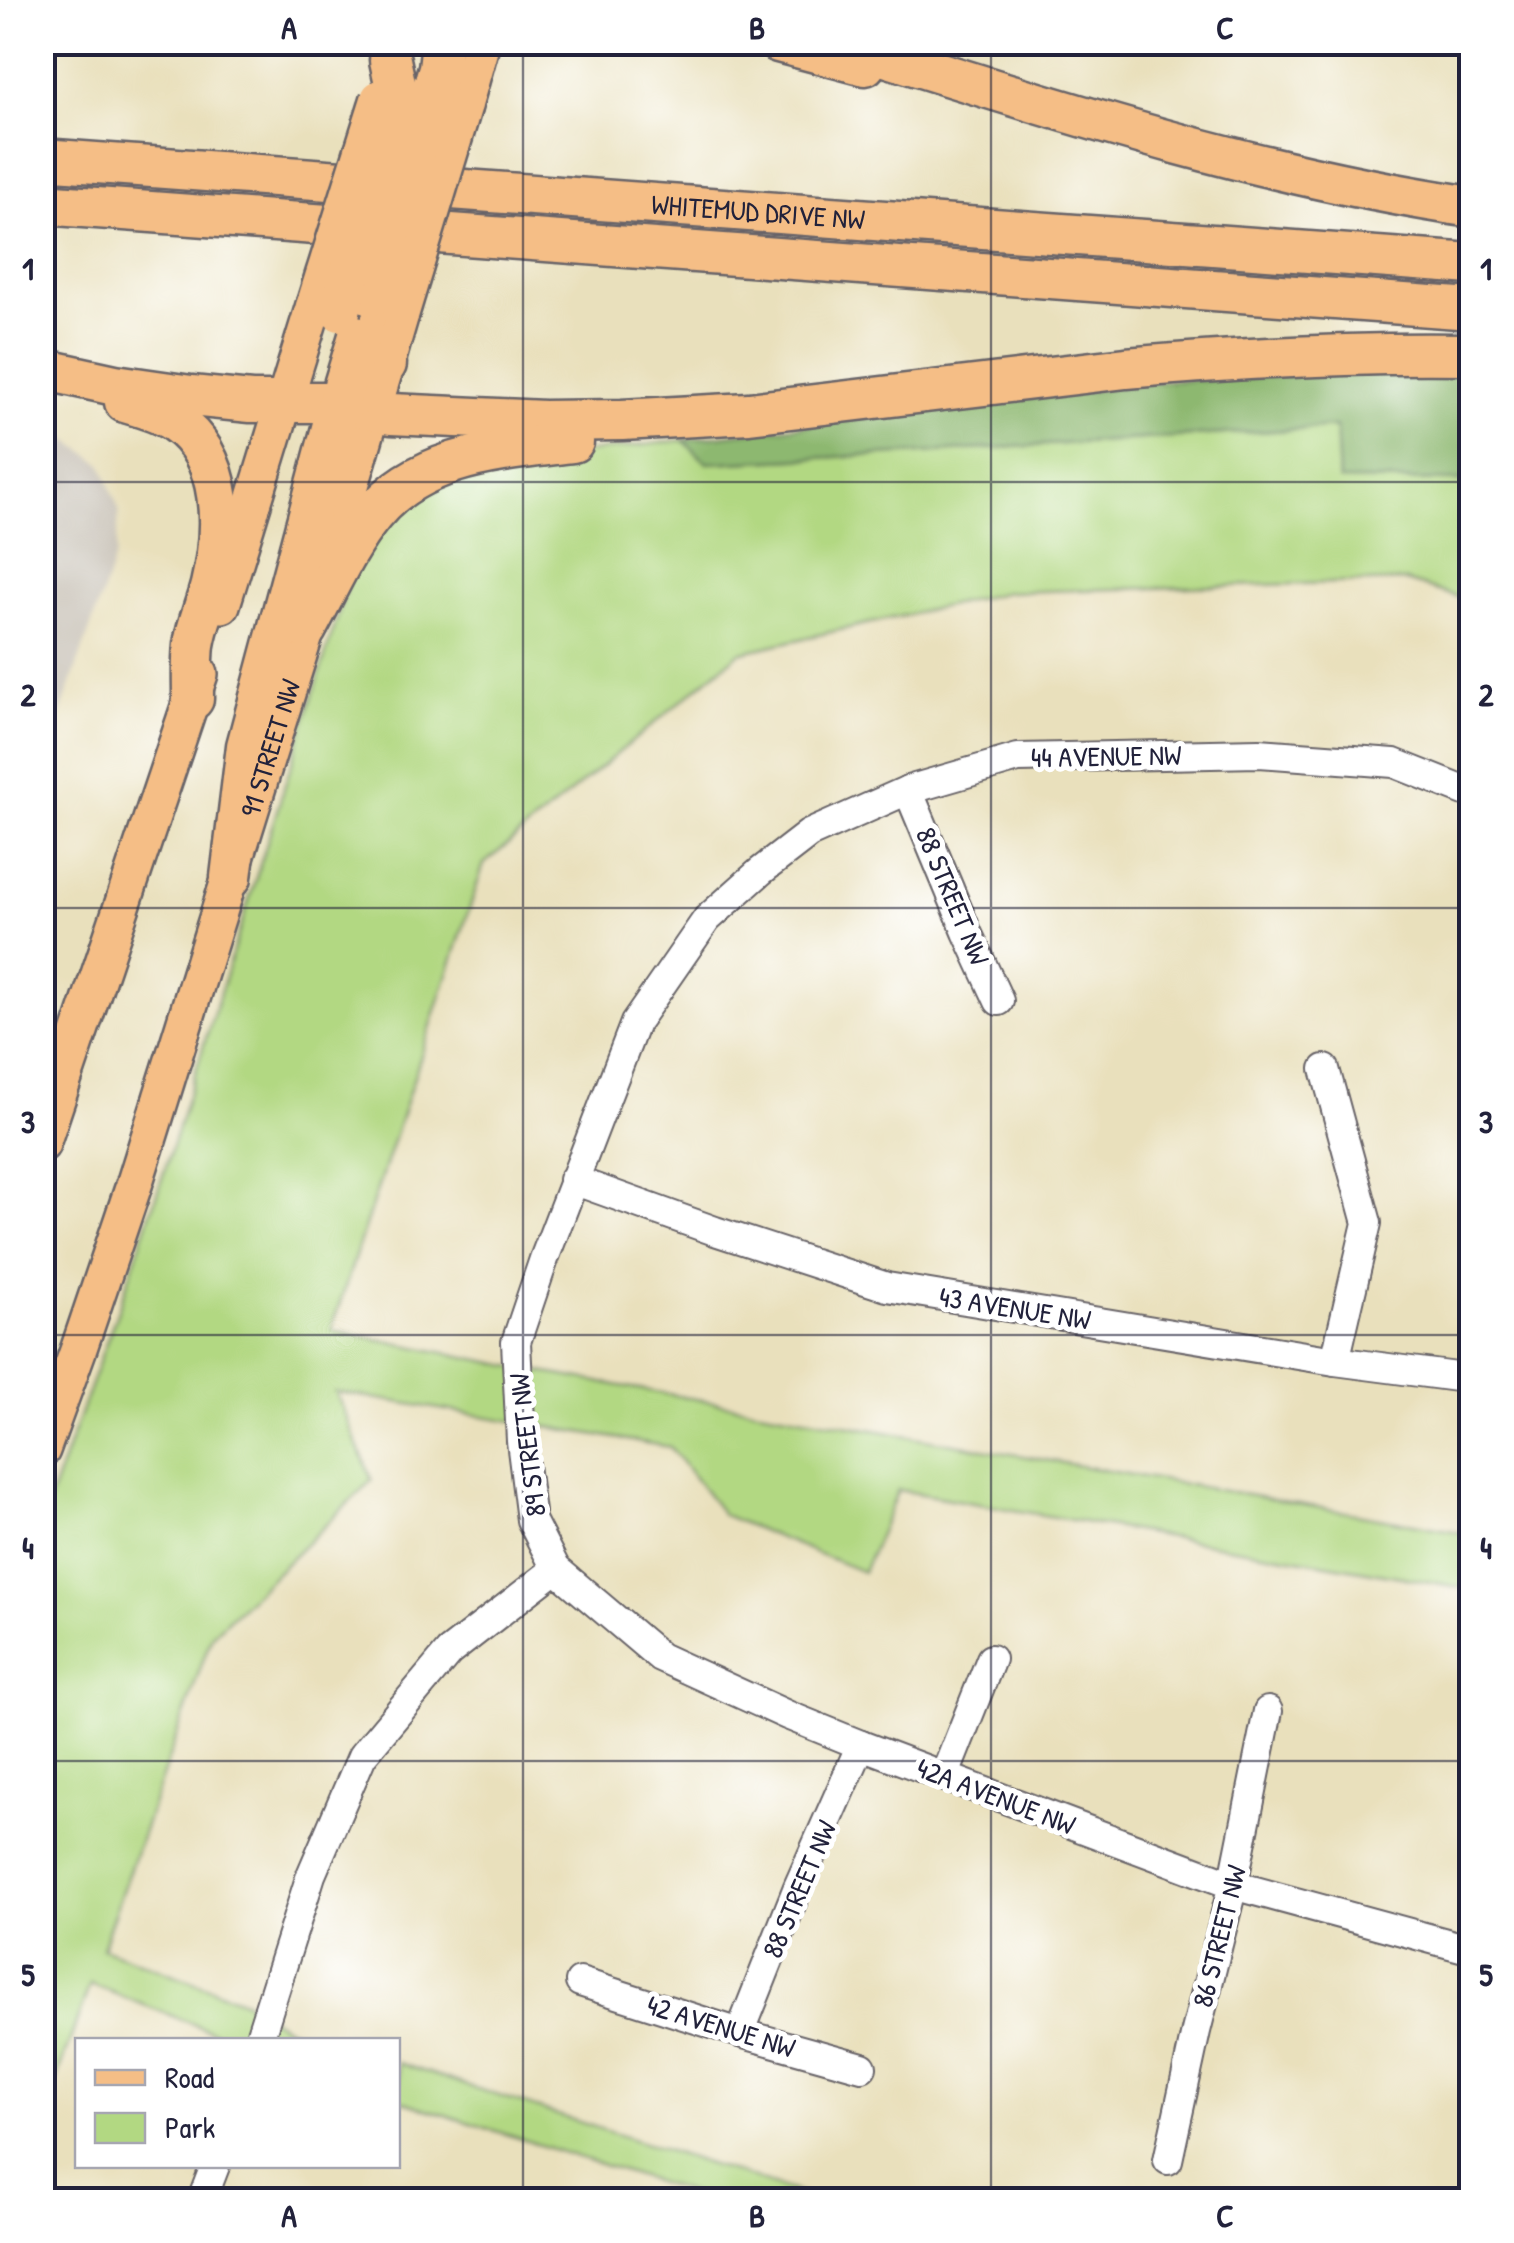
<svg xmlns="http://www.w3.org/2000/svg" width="1514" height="2243" font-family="'Patrick Hand',sans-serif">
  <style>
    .industrial { fill: #c9c3b8 }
    .green { fill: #b2d882; stroke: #6a7d5e; stroke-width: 2.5 }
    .forest { fill: #8db870; stroke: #586d56; stroke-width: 2.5 }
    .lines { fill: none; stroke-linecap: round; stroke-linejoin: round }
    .minor-casing { stroke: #686468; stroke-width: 32 }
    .major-casing { stroke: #686468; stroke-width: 40 }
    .highway-casing { stroke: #686468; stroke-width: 45 }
    .minor { stroke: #fff; stroke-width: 28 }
    .major { stroke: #f5be86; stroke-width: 35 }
    .highway { stroke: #f5be86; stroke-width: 40 }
    .major-bridge-casing { stroke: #686468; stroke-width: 40; stroke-linecap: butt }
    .highway-bridge-casing { stroke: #686468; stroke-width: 45; stroke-linecap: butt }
    .major-bridge { stroke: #f5be86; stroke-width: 35 }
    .highway-bridge { stroke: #f5be86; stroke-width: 40 }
    .grid { fill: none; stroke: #22223b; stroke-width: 2.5; stroke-opacity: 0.55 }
    .labels { text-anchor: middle; stroke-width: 10; stroke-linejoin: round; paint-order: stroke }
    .street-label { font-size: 28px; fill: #22223b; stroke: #fff }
    .neatline { fill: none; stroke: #22223b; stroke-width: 4 }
    .grid-label { font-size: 32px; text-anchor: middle; font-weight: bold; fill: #22223b }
  </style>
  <rect width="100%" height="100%" fill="#fff"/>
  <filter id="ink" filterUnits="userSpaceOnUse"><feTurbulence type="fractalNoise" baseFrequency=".01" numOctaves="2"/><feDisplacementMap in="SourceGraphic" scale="20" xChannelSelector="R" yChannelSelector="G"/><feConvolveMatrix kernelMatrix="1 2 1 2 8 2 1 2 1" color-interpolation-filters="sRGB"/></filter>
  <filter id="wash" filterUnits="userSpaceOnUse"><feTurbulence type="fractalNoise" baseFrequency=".0048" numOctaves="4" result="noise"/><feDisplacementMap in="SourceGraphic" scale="40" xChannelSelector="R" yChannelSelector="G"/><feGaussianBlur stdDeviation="2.25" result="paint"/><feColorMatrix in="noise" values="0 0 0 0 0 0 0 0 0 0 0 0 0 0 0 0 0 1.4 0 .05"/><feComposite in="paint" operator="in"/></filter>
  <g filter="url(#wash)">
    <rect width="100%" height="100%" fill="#e9e0bc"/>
    <!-- industrial -->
    <path class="industrial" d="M43,427L71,442L102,464L119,510L116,554L43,764Z"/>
    <!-- green -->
    <g class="green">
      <path d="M1337,427L1339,480L1471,481V601L1406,581L1007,592L739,653L484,864L331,1330L541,1372L1471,1534V1589L898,1490L863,1572L723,1515L670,1447L336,1392L372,1480L212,1635L102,1948L244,2001L285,2027L327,2040H234L90,1984L43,2116V1517L125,1290L165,1169L352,570L398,503L502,463L683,440L708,463L918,453Z"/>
      <path d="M398,2063L819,2200H713L398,2100Z"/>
    </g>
    <!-- forest -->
    <path class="forest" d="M1471,368V481L1339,480L1336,427L918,453L707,463L683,440L1166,381Z"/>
  </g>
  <g filter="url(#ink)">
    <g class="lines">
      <defs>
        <g id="minor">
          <path d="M908,790L967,932L999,1001"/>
          <path d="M1472,794L1394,763L1259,753L1018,758L908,790L809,834L761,871L707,919L635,1023L544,1259L516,1342L521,1441L531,1520L556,1569L660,1657L787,1715L861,1745L1233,1885L1472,1950"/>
          <path d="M1325,1069L1367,1223L1335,1361"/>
          <path d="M573,1180L715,1231L887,1287L1335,1361L1472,1379"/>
          <path d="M944,1777L991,1659"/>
          <path d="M580,1982L740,2033L862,2067"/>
          <path d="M740,2033L798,1887L861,1745"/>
          <path d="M259,2040L311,1875L362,1756L449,1652L556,1569"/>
          <path d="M1168,2160L1196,2031L1233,1885L1268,1711"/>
          <path d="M202,2200L215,2166"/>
        </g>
        <g id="major">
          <path d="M464,106L482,42"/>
          <path d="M222,605L314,305"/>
          <path d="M42,1144L200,674"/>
          <path id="s1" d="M42,1450L79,1348L135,1182L340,523L401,314"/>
        </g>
        <g id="highway">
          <path d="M778,42L865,65"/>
          <path d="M841,42C1049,107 1256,175 1472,207"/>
          <path d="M390,60L398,97"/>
          <path d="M429,101L439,68L442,42"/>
          <path id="s2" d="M42,159L1472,264"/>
          <path d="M42,204L1472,309"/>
          <path d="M42,369L115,385L191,396L251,402H339L391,414L544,421L622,420L749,413L1126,368C1241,358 1356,352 1472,354"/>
          <path d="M125,402C142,407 161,412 175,422C227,457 224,531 211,585C206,605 197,625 194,645C192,662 193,681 193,699"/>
          <path d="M339,402C365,393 372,387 386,364"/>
          <path d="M306,629C327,591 345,548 373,514C421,455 502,451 573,442"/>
          <path d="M231,877L247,746L339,402L366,313"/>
        </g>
      </defs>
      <!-- minor casing -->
      <use href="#minor" class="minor-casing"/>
      <!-- major casing -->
      <use href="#major" class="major-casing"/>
      <!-- highway casing -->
      <use href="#highway" class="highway-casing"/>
      <!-- minor -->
      <use href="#minor" class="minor"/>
      <!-- major -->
      <use href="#major" class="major"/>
      <!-- highway -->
      <use href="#highway" class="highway"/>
      <defs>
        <g id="major-bridge">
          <path d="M314,305L379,98"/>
          <path d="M401,314L464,106"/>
        </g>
        <g id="highway-bridge">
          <path d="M372,295L429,101"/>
          <path d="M340,311L398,97"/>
        </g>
      </defs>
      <!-- major-bridge casing -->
      <use href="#major-bridge" class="major-bridge-casing"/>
      <!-- highway-bridge casing -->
      <use href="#highway-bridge" class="highway-bridge-casing"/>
      <!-- major-bridge -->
      <use href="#major-bridge" class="major-bridge"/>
      <!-- highway-bridge -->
      <use href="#highway-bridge" class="highway-bridge"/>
    </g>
  </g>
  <!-- grid -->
  <path class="grid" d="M523,42V2200M991,42V2200M42,482H1472M42,908H1472M42,1335H1472M42,1761H1472"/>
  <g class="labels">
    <!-- street labels -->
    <g class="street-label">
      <text dy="10" stroke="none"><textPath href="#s2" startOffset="718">WHITEMUD DRIVE NW</textPath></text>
      <text dy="10" stroke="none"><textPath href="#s1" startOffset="738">91 STREET NW</textPath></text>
      <text transform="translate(1106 756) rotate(-1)" y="10">44 AVENUE NW</text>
      <text transform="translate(953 896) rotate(67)" y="10">88 STREET NW</text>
      <text transform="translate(1015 1308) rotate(9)" y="10">43 AVENUE NW</text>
      <text transform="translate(527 1445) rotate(-97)" y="10">89 STREET NW</text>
      <text transform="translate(996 1796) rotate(21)" y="10">42A AVENUE NW</text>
      <text transform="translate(799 1889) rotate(-67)" y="10">88 STREET NW</text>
      <text transform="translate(1219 1936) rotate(-76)" y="10">86 STREET NW</text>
      <text transform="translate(721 2026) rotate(17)" y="10">42 AVENUE NW</text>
    </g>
  </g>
  <!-- margin -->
  <rect width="1514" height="2243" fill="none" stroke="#fff" stroke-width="110"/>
  <!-- legend -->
  <rect x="75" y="2038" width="325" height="130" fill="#ffffff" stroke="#a7a7b1" stroke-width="2.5"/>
  <rect x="95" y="2070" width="50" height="15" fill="#f5be86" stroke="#a7a7b1" stroke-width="2.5"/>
  <text x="165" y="2088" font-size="30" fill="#22223b">Road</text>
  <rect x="95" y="2113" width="50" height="30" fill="#b2d882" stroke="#a7a7b1" stroke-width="2.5"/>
  <text x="165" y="2138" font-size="30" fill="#22223b">Park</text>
  <rect x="55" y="55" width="1404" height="2133" class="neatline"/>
  <g class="grid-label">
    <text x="289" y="39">A</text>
    <text x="757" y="39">B</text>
    <text x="1225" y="39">C</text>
    <text x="28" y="280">1</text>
    <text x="1486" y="280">1</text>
    <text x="28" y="706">2</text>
    <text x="1486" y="706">2</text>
    <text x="28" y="1133">3</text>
    <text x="1486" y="1133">3</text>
    <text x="28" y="1559">4</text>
    <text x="1486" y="1559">4</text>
    <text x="28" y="1986">5</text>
    <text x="1486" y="1986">5</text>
    <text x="289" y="2227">A</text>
    <text x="757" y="2227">B</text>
    <text x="1225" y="2227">C</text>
  </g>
</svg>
